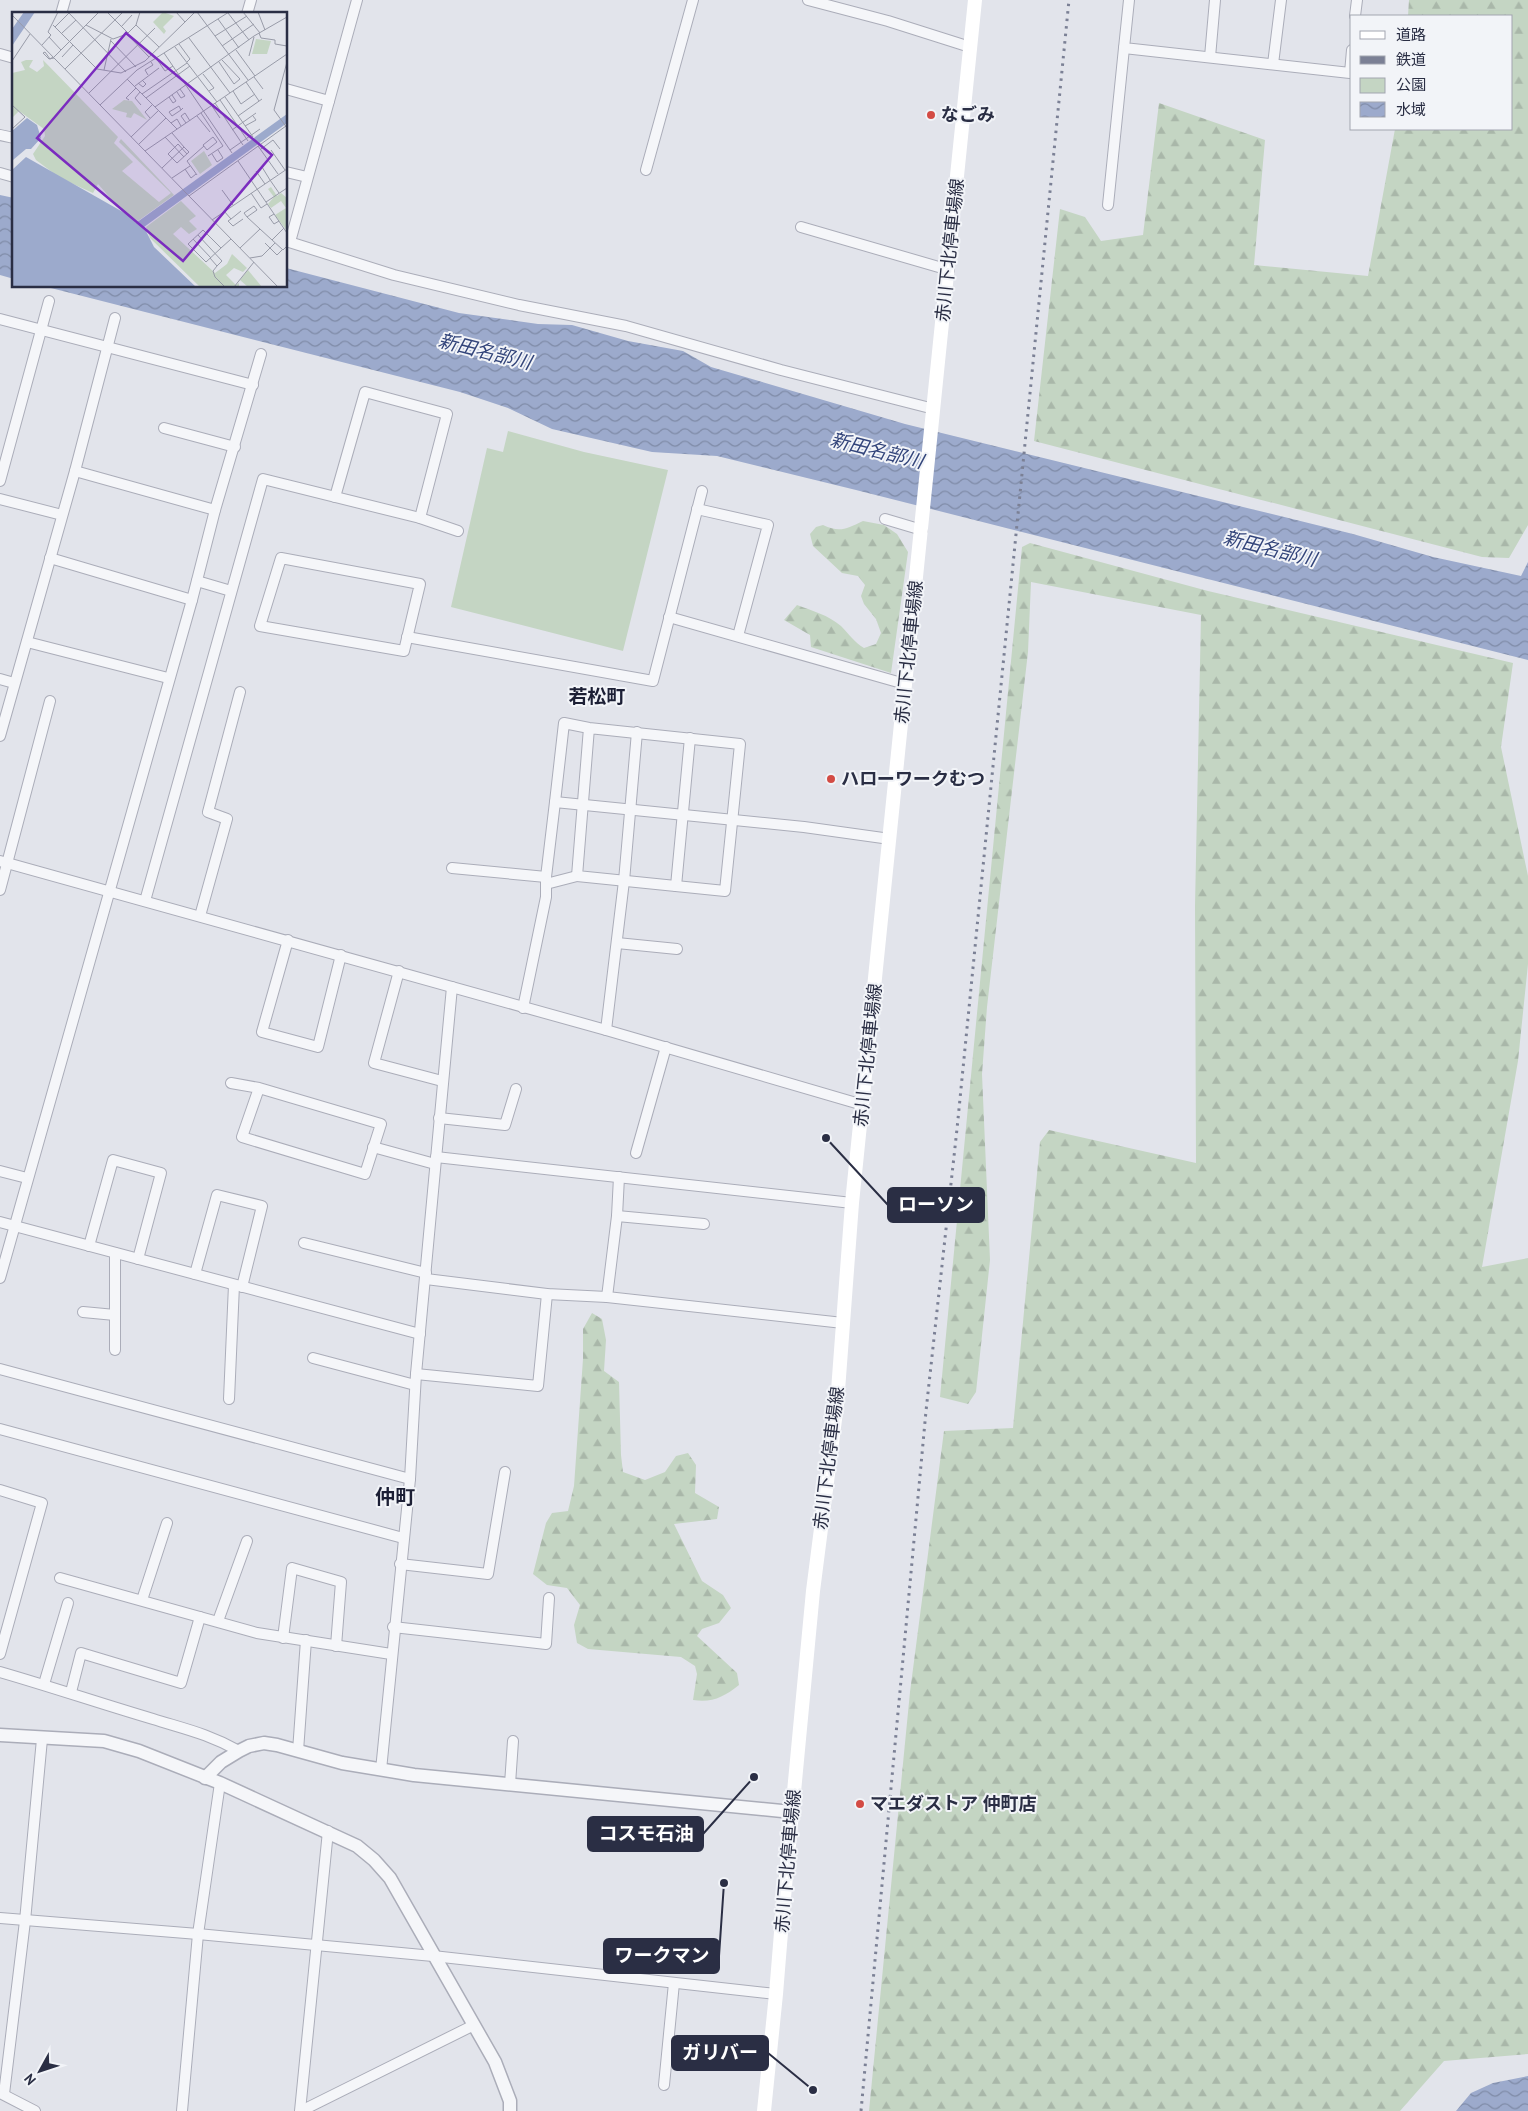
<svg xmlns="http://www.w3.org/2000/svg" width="1528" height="2111" font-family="'PT Sans','Noto Sans JP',sans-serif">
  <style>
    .green { fill: #c4d5c3 }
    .forest { fill: url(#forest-firs) }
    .water { fill: url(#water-waves) }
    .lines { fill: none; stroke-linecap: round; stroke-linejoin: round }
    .minor-casing { stroke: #abadb9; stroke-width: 12 }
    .tertiary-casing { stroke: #abadb9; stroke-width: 15 }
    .minor { stroke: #f5f6f9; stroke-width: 10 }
    .tertiary { stroke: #f5f6f9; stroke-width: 12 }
    .secondary { stroke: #fff; stroke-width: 14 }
    .rail { stroke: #7b8095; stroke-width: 3; stroke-dasharray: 2.5 5; stroke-linecap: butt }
    .poi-dot { fill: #d34b44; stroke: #f2f4f8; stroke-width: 2 }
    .labels { text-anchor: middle; stroke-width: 4; stroke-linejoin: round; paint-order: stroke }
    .poi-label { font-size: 18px; font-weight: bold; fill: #2a2e44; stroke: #f2f4f8; text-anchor: start }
    .street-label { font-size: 18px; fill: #2a2e44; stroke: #f2f4f8 }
    .water-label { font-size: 19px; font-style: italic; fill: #32447a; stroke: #f2f4f8 }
    .neighbourhood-label { font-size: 19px; font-weight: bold; fill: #1c1f35; stroke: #f2f4f8 }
    .quarter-label { font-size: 20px; font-weight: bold; fill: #1c1f35; stroke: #f2f4f8 }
    .inset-road { fill: none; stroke: #989ba8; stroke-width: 1 }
    .view { fill: #7b2cbf; fill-opacity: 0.15; stroke: #7b2cbf; stroke-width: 2.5 }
    .inset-edge { fill: none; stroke: #2a2e44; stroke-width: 2.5 }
    .leader { fill: none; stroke: #2a2e44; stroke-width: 2 }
    .callout-dot { fill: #2a2e44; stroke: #f2f4f8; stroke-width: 2 }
    .callout { fill: #2a2e44; stroke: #2a2e44; stroke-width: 2 }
    .callout-label { font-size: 19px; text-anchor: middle; font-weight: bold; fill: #fff }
  </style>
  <defs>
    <pattern id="forest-firs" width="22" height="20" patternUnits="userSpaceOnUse" patternTransform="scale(1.25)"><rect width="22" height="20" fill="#c4d5c3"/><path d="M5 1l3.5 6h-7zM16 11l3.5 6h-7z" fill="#a9b7a9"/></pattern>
    <pattern id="water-waves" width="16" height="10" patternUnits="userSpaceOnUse" patternTransform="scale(1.25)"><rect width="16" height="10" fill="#9caacc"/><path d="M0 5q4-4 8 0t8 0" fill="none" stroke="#7f8ba7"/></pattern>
  </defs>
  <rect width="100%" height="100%" fill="#e2e4eb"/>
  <!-- green -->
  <path class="green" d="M508,431L584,452L668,470L623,651L451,607L487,448L503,452Z"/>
  <!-- forest -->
  <g class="forest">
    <path d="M1409,0H1528V525L1509,558L1482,557L1034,441L1060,209L1085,217L1101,241L1143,235L1159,103L1265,140L1254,265L1368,276L1395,129H1512V16H1408Z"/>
    <path d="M863,521L884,525L897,534L908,552L891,673L811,647L810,635L784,620L797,605C813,611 828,615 841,626C849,634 854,642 864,648L876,644L881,633L876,619L864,604L861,596L865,585L858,576L842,573L813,546L810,534L816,527L823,525C840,533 846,529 863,521Z"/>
    <path d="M1030,543L1208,591L1513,663L1501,747L1528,876V964L1518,1061L1482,1267L1528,1258V2054L1444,2061L1400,2111H869L910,1692L944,1431L1013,1428L1040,1142L1049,1130L1196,1163L1195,906L1201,615L1031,582L1028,652L987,1007L982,1074L990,1260L976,1392L968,1404L940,1397L1022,547Z"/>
    <path d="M592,1313L602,1319L606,1340L604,1371L619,1382L621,1455L623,1472L645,1480L665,1472L676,1456L688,1453L696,1465L695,1493L719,1507L717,1519L674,1524L702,1581L723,1595L731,1608L719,1623L702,1629L697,1636L737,1673L739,1685C724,1697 712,1703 693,1700L697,1674L695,1666L681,1657L588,1649L577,1643L574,1625L580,1605L567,1588L547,1585L533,1574L546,1523L552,1513L568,1511L574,1486L583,1359V1329Z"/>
  </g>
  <!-- water -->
  <g class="water">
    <path d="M0,195L14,198V279L0,275Z"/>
    <path d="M286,268L459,313L538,324L572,325L628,341L683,351L711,367L905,424L1353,534L1433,557L1521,576L1528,562V660L856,490L717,456L652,452L552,429L508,408L460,392L43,286H286Z"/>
    <path d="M1528,2076V2111H1456L1471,2093L1493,2083Z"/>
  </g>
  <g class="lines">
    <defs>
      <g id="minor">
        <path d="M808,0L888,21L970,47"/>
        <path d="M1129,0L1124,48L1350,73L1352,50"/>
        <path d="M61,14L65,0"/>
        <path d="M247,14L251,0"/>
        <path d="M1355,16L1357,0"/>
        <path d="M0,54L14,58"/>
        <path d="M1210,57L1215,0"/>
        <path d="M1273,64L1281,0"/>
        <path d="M286,89L329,101"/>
        <path d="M0,135L14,138"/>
        <path d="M646,170L693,0"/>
        <path d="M286,172L307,177"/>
        <path d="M0,173L14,177"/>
        <path d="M1108,205L1124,48"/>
        <path d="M801,227L949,270"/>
        <path d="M286,241L394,275L519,305L626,326L781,370L934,409"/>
        <path d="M290,242L357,0"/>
        <path d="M0,319L253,385"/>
        <path d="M164,428L235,447"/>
        <path d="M75,471L215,510"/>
        <path d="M0,481L49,301"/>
        <path d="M335,497L365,392L447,414L420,518"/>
        <path d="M0,499L62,515"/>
        <path d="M697,509L768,525L738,636"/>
        <path d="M885,519L922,530"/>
        <path d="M50,558L192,600"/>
        <path d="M281,558L420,584L404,651L260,626Z"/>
        <path d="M197,581L231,591"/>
        <path d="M669,617L905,684"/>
        <path d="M407,637L653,681L702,491"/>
        <path d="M27,642L168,678"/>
        <path d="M0,679L14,683"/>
        <path d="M0,736L75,471L115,318"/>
        <path d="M555,802L564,723L589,728L740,744L725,891L577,876L589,728"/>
        <path d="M0,861L606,1030L863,1105"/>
        <path d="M452,868L546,877"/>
        <path d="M546,884L577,876"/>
        <path d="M676,886L690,738"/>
        <path d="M0,890L50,701"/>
        <path d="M145,901L263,479L420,518L458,531"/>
        <path d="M200,916L227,819L208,812L240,692"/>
        <path d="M288,940L262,1032L318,1047L341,955"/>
        <path d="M617,943L677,949"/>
        <path d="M399,971L374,1063L442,1081"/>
        <path d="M523,1008L546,897V877L555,802L804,827L890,839"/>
        <path d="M606,1030L624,881L637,732"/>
        <path d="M231,1083L259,1088L381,1124L365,1174L242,1137L259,1088"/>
        <path d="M439,1118L505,1125L516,1089"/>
        <path d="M373,1147L435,1164"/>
        <path d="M636,1153L666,1047"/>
        <path d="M436,1157L852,1203"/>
        <path d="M0,1171L27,1178"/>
        <path d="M617,1216L704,1224"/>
        <path d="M0,1222L420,1334"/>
        <path d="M304,1243L426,1273"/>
        <path d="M89,1246L113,1160L161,1173L138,1259"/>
        <path d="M115,1253V1350"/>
        <path d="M195,1274L217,1195L262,1206L242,1287"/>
        <path d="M0,1278L192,600L215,510L261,354"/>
        <path d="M426,1279L547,1294L607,1297L843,1323"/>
        <path d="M607,1297L617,1216L619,1177"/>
        <path d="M83,1312L115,1315"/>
        <path d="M313,1358L415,1385"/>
        <path d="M0,1369L410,1479"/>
        <path d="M416,1374L538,1386L547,1294"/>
        <path d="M229,1399L234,1285"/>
        <path d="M0,1429L403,1538"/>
        <path d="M0,1490L42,1503L0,1654"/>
        <path d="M400,1564L488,1574L505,1472"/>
        <path d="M60,1578L257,1633L391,1654"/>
        <path d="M142,1600L167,1523"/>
        <path d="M218,1621L247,1541"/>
        <path d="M393,1627L546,1644L549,1598"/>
        <path d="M283,1638L292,1568L341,1582L336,1646"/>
        <path d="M0,1672C52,1687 102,1704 153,1719C185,1729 209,1734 239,1751"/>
        <path d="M44,1684L68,1603"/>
        <path d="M71,1692L81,1653L181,1683L200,1617"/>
        <path d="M298,1751L306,1640"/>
        <path d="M381,1770L410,1479L416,1374L452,987"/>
        <path d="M510,1784L513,1741"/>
        <path d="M0,1918L198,1934L433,1956L776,1994"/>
        <path d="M664,2085L674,1983"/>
        <path d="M0,2093L35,2111"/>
        <path d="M4,2094L25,1921L42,1739"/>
        <path d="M182,2111L198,1934L220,1783"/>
        <path d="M300,2111L328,1831"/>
        <path d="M301,2111L474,2025"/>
      </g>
      <g id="tertiary">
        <path d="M0,1735L104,1741L139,1751L220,1783L357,1846L374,1860L390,1878L495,2062L510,2101V2111"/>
        <path d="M205,1778L221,1762L239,1751L249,1746L264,1743L277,1745L342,1763L414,1775L792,1812"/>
      </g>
    </defs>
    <!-- minor casing -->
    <use href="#minor" class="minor-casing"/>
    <!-- tertiary casing -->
    <use href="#tertiary" class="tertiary-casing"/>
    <!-- minor -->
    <use href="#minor" class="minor"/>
    <!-- tertiary -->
    <use href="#tertiary" class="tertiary"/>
    <!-- secondary -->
    <path class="secondary" d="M764,2111L776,1994L783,1908L813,1591L837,1404L852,1203L975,0"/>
    <!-- rail -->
    <path class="rail" d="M861,2111L926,1411L957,1129L1069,0"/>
  </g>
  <!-- markers -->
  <g class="poi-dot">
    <circle cx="931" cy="115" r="5"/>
    <circle cx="831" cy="779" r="5"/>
    <circle cx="860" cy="1804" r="5"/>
  </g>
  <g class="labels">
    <!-- poi labels -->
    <g class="poi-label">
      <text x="941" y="121">なごみ</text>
      <text x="841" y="785">ハローワークむつ</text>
      <text x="870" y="1810">マエダストア 仲町店</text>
    </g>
    <!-- street labels -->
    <g class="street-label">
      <text transform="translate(950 250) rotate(-84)" y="6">赤川下北停車場線</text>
      <text transform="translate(909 652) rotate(-84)" y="6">赤川下北停車場線</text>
      <text transform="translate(868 1055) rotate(-84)" y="6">赤川下北停車場線</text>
      <text transform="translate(829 1458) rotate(-83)" y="6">赤川下北停車場線</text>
      <text transform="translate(788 1861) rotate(-85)" y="6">赤川下北停車場線</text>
    </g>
    <!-- water labels -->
    <g class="water-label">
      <text transform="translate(485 351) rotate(14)" y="7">新田名部川</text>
      <text transform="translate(877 450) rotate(14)" y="7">新田名部川</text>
      <text transform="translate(1270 548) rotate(14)" y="7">新田名部川</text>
    </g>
    <!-- neighbourhood labels -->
    <g class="neighbourhood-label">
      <text x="597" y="703">若松町</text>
    </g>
    <!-- quarter labels -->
    <g class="quarter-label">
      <text x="395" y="1504">仲町</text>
    </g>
  </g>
  <!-- overview -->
  <g transform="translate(12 12)">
    <rect width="275" height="275" fill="#e2e4eb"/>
    <path d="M151,0L162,4L151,15L154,19L152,22L141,10ZM244,27L259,29L255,42H240ZM192,139L200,153L188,162L179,149Z" fill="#c4d5c3"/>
    <path d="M14,48H21L17,55L25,60L32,54L31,48L106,125L102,131L121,150L110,159L147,190L159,181L107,130L109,127L162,183L126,209L108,197L86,172L81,181L48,166L24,148L21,142L33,124L32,117L7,99L0,106V61L13,58L9,50ZM112,88L120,89L135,108L122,101L119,106L114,105L115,101L100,97ZM259,175L265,184L269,181L275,186V219L263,203L274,196L269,189L259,196L256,192L262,185L256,177ZM169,189L184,204L177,209L185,217L177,222L169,215L161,222L203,261L215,252L220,242L235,256L231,260L222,256L214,263L224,273L227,271V275H188L138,226L134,215ZM236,258L250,275H236L228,268Z" fill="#c4d5c3"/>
    <path d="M12,0H23L0,34V17ZM275,102V111L132,215L142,235L184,275H0V158L14,145L118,204L124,211ZM15,106L25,113L29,126L19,137H14L1,148L0,155V119Z" fill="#9caacc"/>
    <path class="inset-road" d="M56,0L114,60M95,0L116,21M164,0L173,10L183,0M185,0L236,68M231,0L248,21M246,0L253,18M216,1L237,28M0,3L266,275M206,7L227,36M41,13L85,57L109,61L133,49L173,10M74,13L101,27L115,22L124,13L128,0M124,13L147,35M43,15L57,1M109,15L120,3M50,21L64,8M247,21L249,26L263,28V32L275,34M115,22L137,45M203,24L235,4M37,25L49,38M177,26L218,81M99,29L124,55M167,32L178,47L175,50M30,33L39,23L36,20L46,0M210,34L242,12M163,35L205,90M224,38L243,64M152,41L220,141M237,44L242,25M41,45L38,47L33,40L31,41L37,47L42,46M42,45L87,0M50,45L61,33M144,46L153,59L161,54M0,49L18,22M207,50L222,72L228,67L210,48M275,50L262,98L275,116M53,57L111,0M92,58L99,27M191,62L202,76L197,79M136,63L133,58L141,53L139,50M242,65L251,77M115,67L165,117M234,70L247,89M126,71L131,75L134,72L130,68M123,74L147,56M221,79L229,92L243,82M128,80L123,86L129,93M165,80L169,86L173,84L168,77M77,81L143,16M130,82L175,51M157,85L161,91L164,89L160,83M213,85L241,125M134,86L178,54M117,88L114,86L124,76M196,88L208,106M208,88L236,129M203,91L231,133M0,93L13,105L0,117M88,93L125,58L217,0M143,95L242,24L275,5M169,98L167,94L157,100L160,104L169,98L171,96M189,101L211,134L196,144M185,104L198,120M226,104L250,87M138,106L133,100L141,92M159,111L165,107L169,114M174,111L169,104L173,101L178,109M233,114L244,108L241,104M220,118L244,101M119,125L147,98M153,125L172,145M201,125L205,130L195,138L191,133ZM127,132L154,106M246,134L266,162M172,135L177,140L165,151L156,142L166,132L175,142M249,137L261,128L268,137M218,138L248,117M259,138L273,158M133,139L275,42M200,142L205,150L211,146L206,138M226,149L275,221M250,155L258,168M150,156L172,135L160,121M173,157L179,166L184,162M244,159L253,172M185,163L175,149L192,134M160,166L178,154M258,168L267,181M210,178L221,193M239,181L249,196L255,192M177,184L274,114M254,190L275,176M242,194L245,198L235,205L232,201ZM212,199L219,207L229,199M262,202L257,205L262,212L267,209M235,205L248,217M219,207L216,209L221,214L231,207M200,208L275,157M186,223L210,249L205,254M181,227L199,246M260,228L272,216M253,231L265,243L270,238M209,236L194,250L176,232L191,218L209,236L219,227M228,236L248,217L271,238L275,234M198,246L205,254L201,259L203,265L213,275M238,246L250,244L263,231M222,275L242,250"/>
    <path class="view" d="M114,21L260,143L171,249L25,126Z"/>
    <rect width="275" height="275" class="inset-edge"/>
  </g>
  <!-- callouts -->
  <path class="leader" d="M826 1138L888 1205M754 1777L703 1834M724 1883L719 1956M813 2090L768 2053"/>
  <g class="callout-dot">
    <circle cx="826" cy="1138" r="5"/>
    <circle cx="754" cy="1777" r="5"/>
    <circle cx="724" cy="1883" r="5"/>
    <circle cx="813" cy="2090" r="5"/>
  </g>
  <g class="callout">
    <rect x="888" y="1188" width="96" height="34" rx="5"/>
    <rect x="588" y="1817" width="115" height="34" rx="5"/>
    <rect x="604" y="1939" width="115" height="34" rx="5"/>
    <rect x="672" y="2036" width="96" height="34" rx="5"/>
  </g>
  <g class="callout-label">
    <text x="936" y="1211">ローソン</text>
    <text x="646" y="1840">コスモ石油</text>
    <text x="662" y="1962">ワークマン</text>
    <text x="720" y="2059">ガリバー</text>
  </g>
  <!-- legend -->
  <rect x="1350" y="15" width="162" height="115" fill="#f2f4f8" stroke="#a2a5b0"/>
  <rect x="1360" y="31" width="25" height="8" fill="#ffffff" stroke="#a2a5b0"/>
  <text x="1396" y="40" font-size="15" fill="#2a2e44">道路</text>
  <rect x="1360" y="56" width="25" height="8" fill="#7b8095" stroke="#a2a5b0"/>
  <text x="1396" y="65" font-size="15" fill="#2a2e44">鉄道</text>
  <rect x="1360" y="78" width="25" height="15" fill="#c4d5c3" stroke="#a2a5b0"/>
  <text x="1396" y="90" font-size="15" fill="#2a2e44">公園</text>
  <rect x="1360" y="102" width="25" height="15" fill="url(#water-waves)" stroke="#a2a5b0"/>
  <text x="1396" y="115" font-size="15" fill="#2a2e44">水域</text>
  <!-- north arrow -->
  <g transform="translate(40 2071) rotate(230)" stroke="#f2f4f8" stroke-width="4" paint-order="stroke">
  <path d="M0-4L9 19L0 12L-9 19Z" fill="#2a2e44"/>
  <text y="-8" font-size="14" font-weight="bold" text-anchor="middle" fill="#2a2e44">N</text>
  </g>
</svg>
